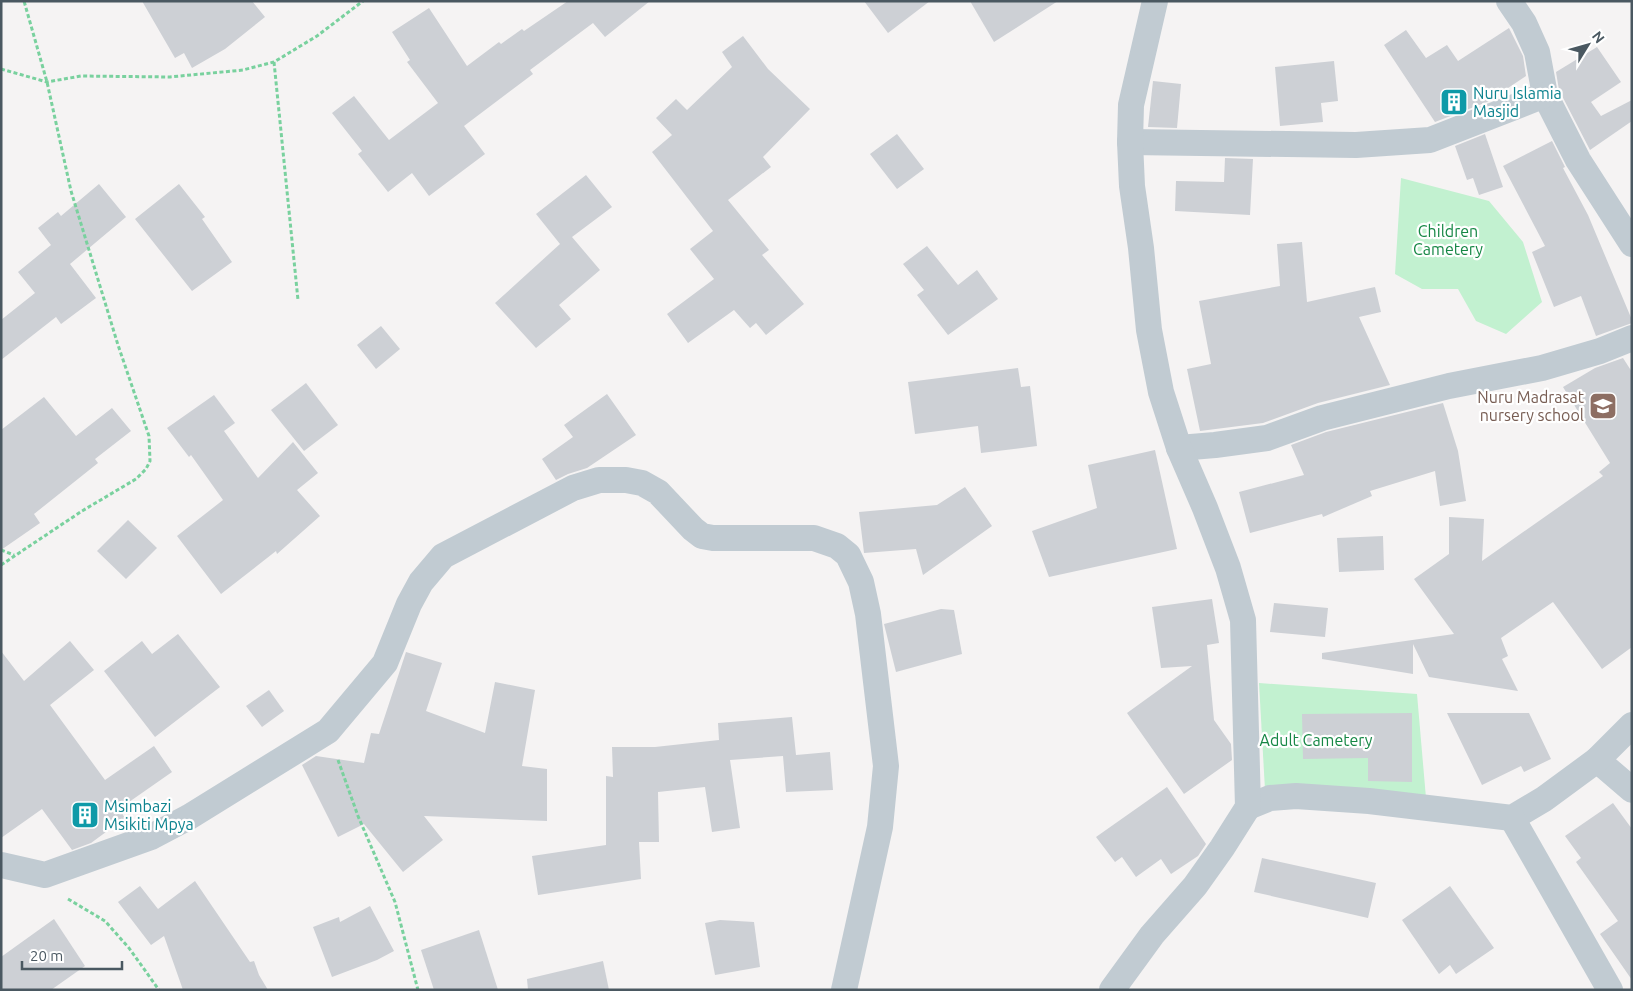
<svg xmlns="http://www.w3.org/2000/svg" width="1633" height="991" font-family="Ubuntu,sans-serif">
  <style>
    .green { fill: #c2f1d0 }
    .building { fill: #cdd0d5 }
    .lines { fill: none; stroke-linecap: round; stroke-linejoin: round }
    .path { stroke: #79d19e; stroke-width: 3; stroke-dasharray: 4 2.5; stroke-linecap: butt }
    .street { stroke: #c1cbd2; stroke-width: 26 }
    .labels { text-anchor: middle; stroke-width: 4.5; stroke-linejoin: round; paint-order: stroke }
    .culture-label { font-size: 16px; fill: #0d838f; stroke: #fff; text-anchor: start }
    .park-label { font-size: 16px; fill: #168745; stroke: #fff }
    .education-label { font-size: 16px; fill: #785e54; stroke: #fff; text-anchor: end }
  </style>
  <rect width="100%" height="100%" fill="#f5f3f3"/>
  <!-- green -->
  <g class="green">
    <path d="M1401,178L1489,201L1523,242L1542,302L1506,334L1476,321L1458,289H1422L1395,274Z"/>
    <path d="M1259,683L1417,694L1426,798L1265,790Z"/>
  </g>
  <!-- building -->
  <g class="building">
    <path d="M142,1H252L265,17L225,49L192,68L184,53L175,58Z"/>
    <path d="M568,1H650L605,37L593,23L530,70L533,74L464,126L485,154L429,196L412,173L388,192L358,154L362,151L332,113L354,96L389,140L438,103L407,62L410,60L392,32L429,8L467,66L499,42L501,44L522,29L524,31Z"/>
    <path d="M864,1H930L888,33Z"/>
    <path d="M970,1H1058L994,42Z"/>
    <path d="M1509,28L1523,56L1526,76L1487,102L1435,122L1384,45L1406,30L1426,58L1447,45L1458,61Z"/>
    <path d="M743,36L768,69L810,109L763,157L771,167L728,200L769,250L762,255L804,304L766,335L756,323L750,328L734,310L688,343L667,314L714,279L690,249L713,231L652,152L672,135L656,118L676,99L687,110L732,67L722,52Z"/>
    <path d="M1597,47L1621,82L1591,102L1601,116L1632,100V121L1590,150L1559,90L1556,72Z"/>
    <path d="M1334,61L1338,101L1321,103L1323,122L1280,126L1275,67Z"/>
    <path d="M1153,81L1181,84L1177,128L1148,127Z"/>
    <path d="M897,134L924,169L897,189L870,154Z"/>
    <path d="M1485,134L1503,187L1479,195L1473,178L1467,180L1455,146Z"/>
    <path d="M1552,141L1565,167L1563,168L1588,215L1632,320V323L1596,336L1581,296L1554,307L1532,252L1545,246L1503,166Z"/>
    <path d="M1225,158L1253,159L1250,215L1175,211L1176,181L1224,182Z"/>
    <path d="M586,175L612,207L572,237L600,270L559,305L571,319L536,348L495,303L560,244L536,214Z"/>
    <path d="M99,184L126,217L70,264L96,298L61,324L56,317L1,360V320L35,293L18,272L51,245L38,228L58,212L61,216Z"/>
    <path d="M179,184L205,217L202,219L232,262L192,291L135,219Z"/>
    <path d="M1302,242L1307,302L1375,287L1381,312L1359,317L1390,385L1318,403L1263,423L1200,431L1187,369L1211,364L1199,301L1280,286L1277,244Z"/>
    <path d="M927,246L958,285L977,270L998,299L948,335L917,295L924,290L903,264Z"/>
    <path d="M381,326L400,349L376,369L357,345Z"/>
    <path d="M1623,358L1632,372V647L1602,669L1553,602L1501,638L1508,656L1502,659L1518,691L1429,677L1413,644V674L1322,659V653L1454,634L1414,579L1449,554V517L1484,519L1482,561L1603,476L1599,472L1610,463L1563,387L1595,368Z"/>
    <path d="M1018,368L1021,387L1030,386L1037,446L981,453L978,426L915,434L908,382Z"/>
    <path d="M306,383L338,425L304,451L271,410Z"/>
    <path d="M607,394L636,435L587,468L568,474L556,480L542,459L573,437L564,425Z"/>
    <path d="M214,395L235,423L224,431L258,478L293,442L318,473L297,490L320,516L277,554L276,551L221,594L177,536L223,500L191,455L189,457L167,428Z"/>
    <path d="M44,397L76,436L112,408L131,431L95,459L98,463L34,514L40,523L1,550V430Z"/>
    <path d="M1443,403L1458,451L1466,501L1440,506L1435,471L1370,491L1372,496L1323,517L1322,514L1250,533L1239,492L1304,475L1291,445L1326,432Z"/>
    <path d="M1155,450L1177,549L1049,577L1032,531L1097,508L1088,465Z"/>
    <path d="M965,487L992,526L923,575L916,549L864,553L859,512L937,505Z"/>
    <path d="M128,520L157,548L126,579L97,551Z"/>
    <path d="M1383,536L1384,570L1339,572L1337,538Z"/>
    <path d="M1212,599L1219,643L1207,645L1214,720L1231,744L1232,760L1184,794L1127,713L1192,666L1161,668L1152,607Z"/>
    <path d="M1274,603L1328,608L1325,637L1270,632Z"/>
    <path d="M941,609L954,610L962,654L896,672L884,624Z"/>
    <path d="M178,634L220,687L155,737L104,671L142,641L152,654Z"/>
    <path d="M70,641L94,670L50,705L105,780L154,746L172,772L119,809L125,818L91,843L72,850L42,809L1,838V651L24,681Z"/>
    <path d="M406,652L442,663L426,711L485,733L495,682L535,690L522,766L547,769V821L424,816L443,840L403,872L364,824L338,837L302,765L316,756L364,763L371,733L379,734Z"/>
    <path d="M269,690L284,711L262,727L246,706Z"/>
    <path d="M1412,713V782L1368,781V758L1303,759L1302,714Z"/>
    <path d="M1447,713H1529L1551,759L1524,772L1521,766L1482,785Z"/>
    <path d="M792,717L796,755L830,752L833,790L786,792L783,756L730,760L740,828L712,832L705,787L658,792L659,842H639L641,879L538,895L532,856L606,845V776L613,777L612,747H655L719,740L718,723Z"/>
    <path d="M1167,787L1206,844L1198,856L1171,874L1161,859L1136,877L1122,857L1115,862L1096,837Z"/>
    <path d="M1613,803L1632,829V980L1600,934L1618,921L1576,862L1581,858L1565,836Z"/>
    <path d="M1262,858L1376,883L1368,918L1254,892Z"/>
    <path d="M195,881L250,962L254,961L259,975L268,990H183L164,936L151,945L118,902L140,886L158,909Z"/>
    <path d="M1450,886L1494,948L1456,974L1450,965L1439,974L1402,920Z"/>
    <path d="M370,906L394,951L377,960L332,977L313,927L339,917L340,922Z"/>
    <path d="M54,919L85,966L51,990H1V957Z"/>
    <path d="M720,920L754,922L760,967L715,975L705,923Z"/>
    <path d="M479,930L498,990H434L421,950Z"/>
    <path d="M603,961L609,990H528L527,979Z"/>
  </g>
  <g class="lines">
    <!-- path -->
    <g class="path">
      <path d="M274,62L298,300"/>
      <path d="M1,69L47,82L81,76L170,77L243,70L274,62L317,36L363,1"/>
      <path d="M1,550L14,555"/>
      <path d="M1,565L82,511L136,479L146,469L150,461L149,436L118,345L71,191L47,82L24,1"/>
      <path d="M338,760L358,816L395,902L418,990"/>
      <path d="M68,899L105,921L129,948L159,990"/>
    </g>
    <!-- street -->
    <g class="street">
      <path d="M1509,1L1524,23L1537,52L1545,95L1578,160L1632,244"/>
      <path d="M1130,142L1356,145L1430,140L1545,95"/>
      <path d="M1179,448L1215,445L1267,438L1322,418L1449,386L1542,368L1600,351L1632,338"/>
      <path d="M1597,760L1632,790"/>
      <path d="M1248,807L1270,798L1296,796L1369,801L1512,818L1544,799L1597,760L1632,725"/>
      <path d="M1512,818L1610,990"/>
      <path d="M1,865L45,875L151,837L189,817L328,731L385,663L409,604L421,582L443,556L573,488L599,480H626L642,483L658,492L693,529L702,536L713,538H814L837,546L848,555L861,582L868,614L886,766L880,827L844,990"/>
      <path d="M1112,990L1152,935L1195,886L1222,848L1248,807L1243,620L1228,568L1205,508L1179,448L1161,392L1149,330L1141,248L1132,186L1130,142L1131,105L1155,1"/>
    </g>
  </g>
  <!-- icons -->
  <defs>
    <symbol id="building-square" viewBox="-11 -11 22 22"><rect x="-9" y="-9" width="18" height="18" rx="4" fill="#0f9aa8" stroke="#fff"/><path d="M-4-6H4V6H1V3H-1V6H-4ZM-2.5-4.3h1.7v1.8h-1.7ZM.8-4.3h1.7v1.8H.8ZM-2.5-1h1.7V.8h-1.7ZM.8-1h1.7V.8H.8Z" fill="#fff"/></symbol>
    <symbol id="school-square" viewBox="-11 -11 22 22"><rect x="-9" y="-9" width="18" height="18" rx="4" fill="#8d6e63" stroke="#fff"/><path d="M0-5L7-2L0 1L-7-2ZM-4 1L0 2.5L4 1V4Q0 6-4 4Z" fill="#fff"/></symbol>
  </defs>
  <g fill-rule="evenodd">
    <use href="#building-square" x="1438" y="86" width="32" height="32"/>
    <use href="#school-square" x="1587" y="390" width="32" height="32"/>
    <use href="#building-square" x="69" y="799" width="32" height="32"/>
  </g>
  <g class="labels">
    <!-- culture labels -->
    <g class="culture-label">
      <text x="1473" y="99">Nuru Islamia<tspan x="1473" dy="18">Masjid</tspan></text>
      <text x="104" y="812">Msimbazi<tspan x="104" dy="18">Msikiti Mpya</tspan></text>
    </g>
    <!-- park labels -->
    <g class="park-label">
      <text x="1448" y="237">Children<tspan x="1448" dy="18">Cametery</tspan></text>
      <text x="1316" y="746">Adult Cametery</text>
    </g>
    <!-- education labels -->
    <g class="education-label">
      <text x="1584" y="403">Nuru Madrasat<tspan x="1584" dy="18">nursery school</tspan></text>
    </g>
  </g>
  <!-- border -->
  <rect width="1633" height="991" fill="none" stroke="#4a5861" stroke-width="5"/>
  <!-- north arrow -->
  <g transform="translate(1588 45) rotate(53)" stroke="#ffffff" stroke-width="4" paint-order="stroke">
  <path d="M0-4L9 19L0 12L-9 19Z" fill="#4a5861"/>
  <text y="-8" font-size="14" font-weight="bold" text-anchor="middle" fill="#4a5861">N</text>
  </g>
  <!-- scale -->
  <path d="M22 961v8h100v-8" fill="none" stroke="#4a5861" stroke-width="2.5"/>
  <text x="30" y="961" font-size="15" fill="#4a5861" stroke="#ffffff" stroke-width="4" paint-order="stroke">20 m</text>
</svg>
